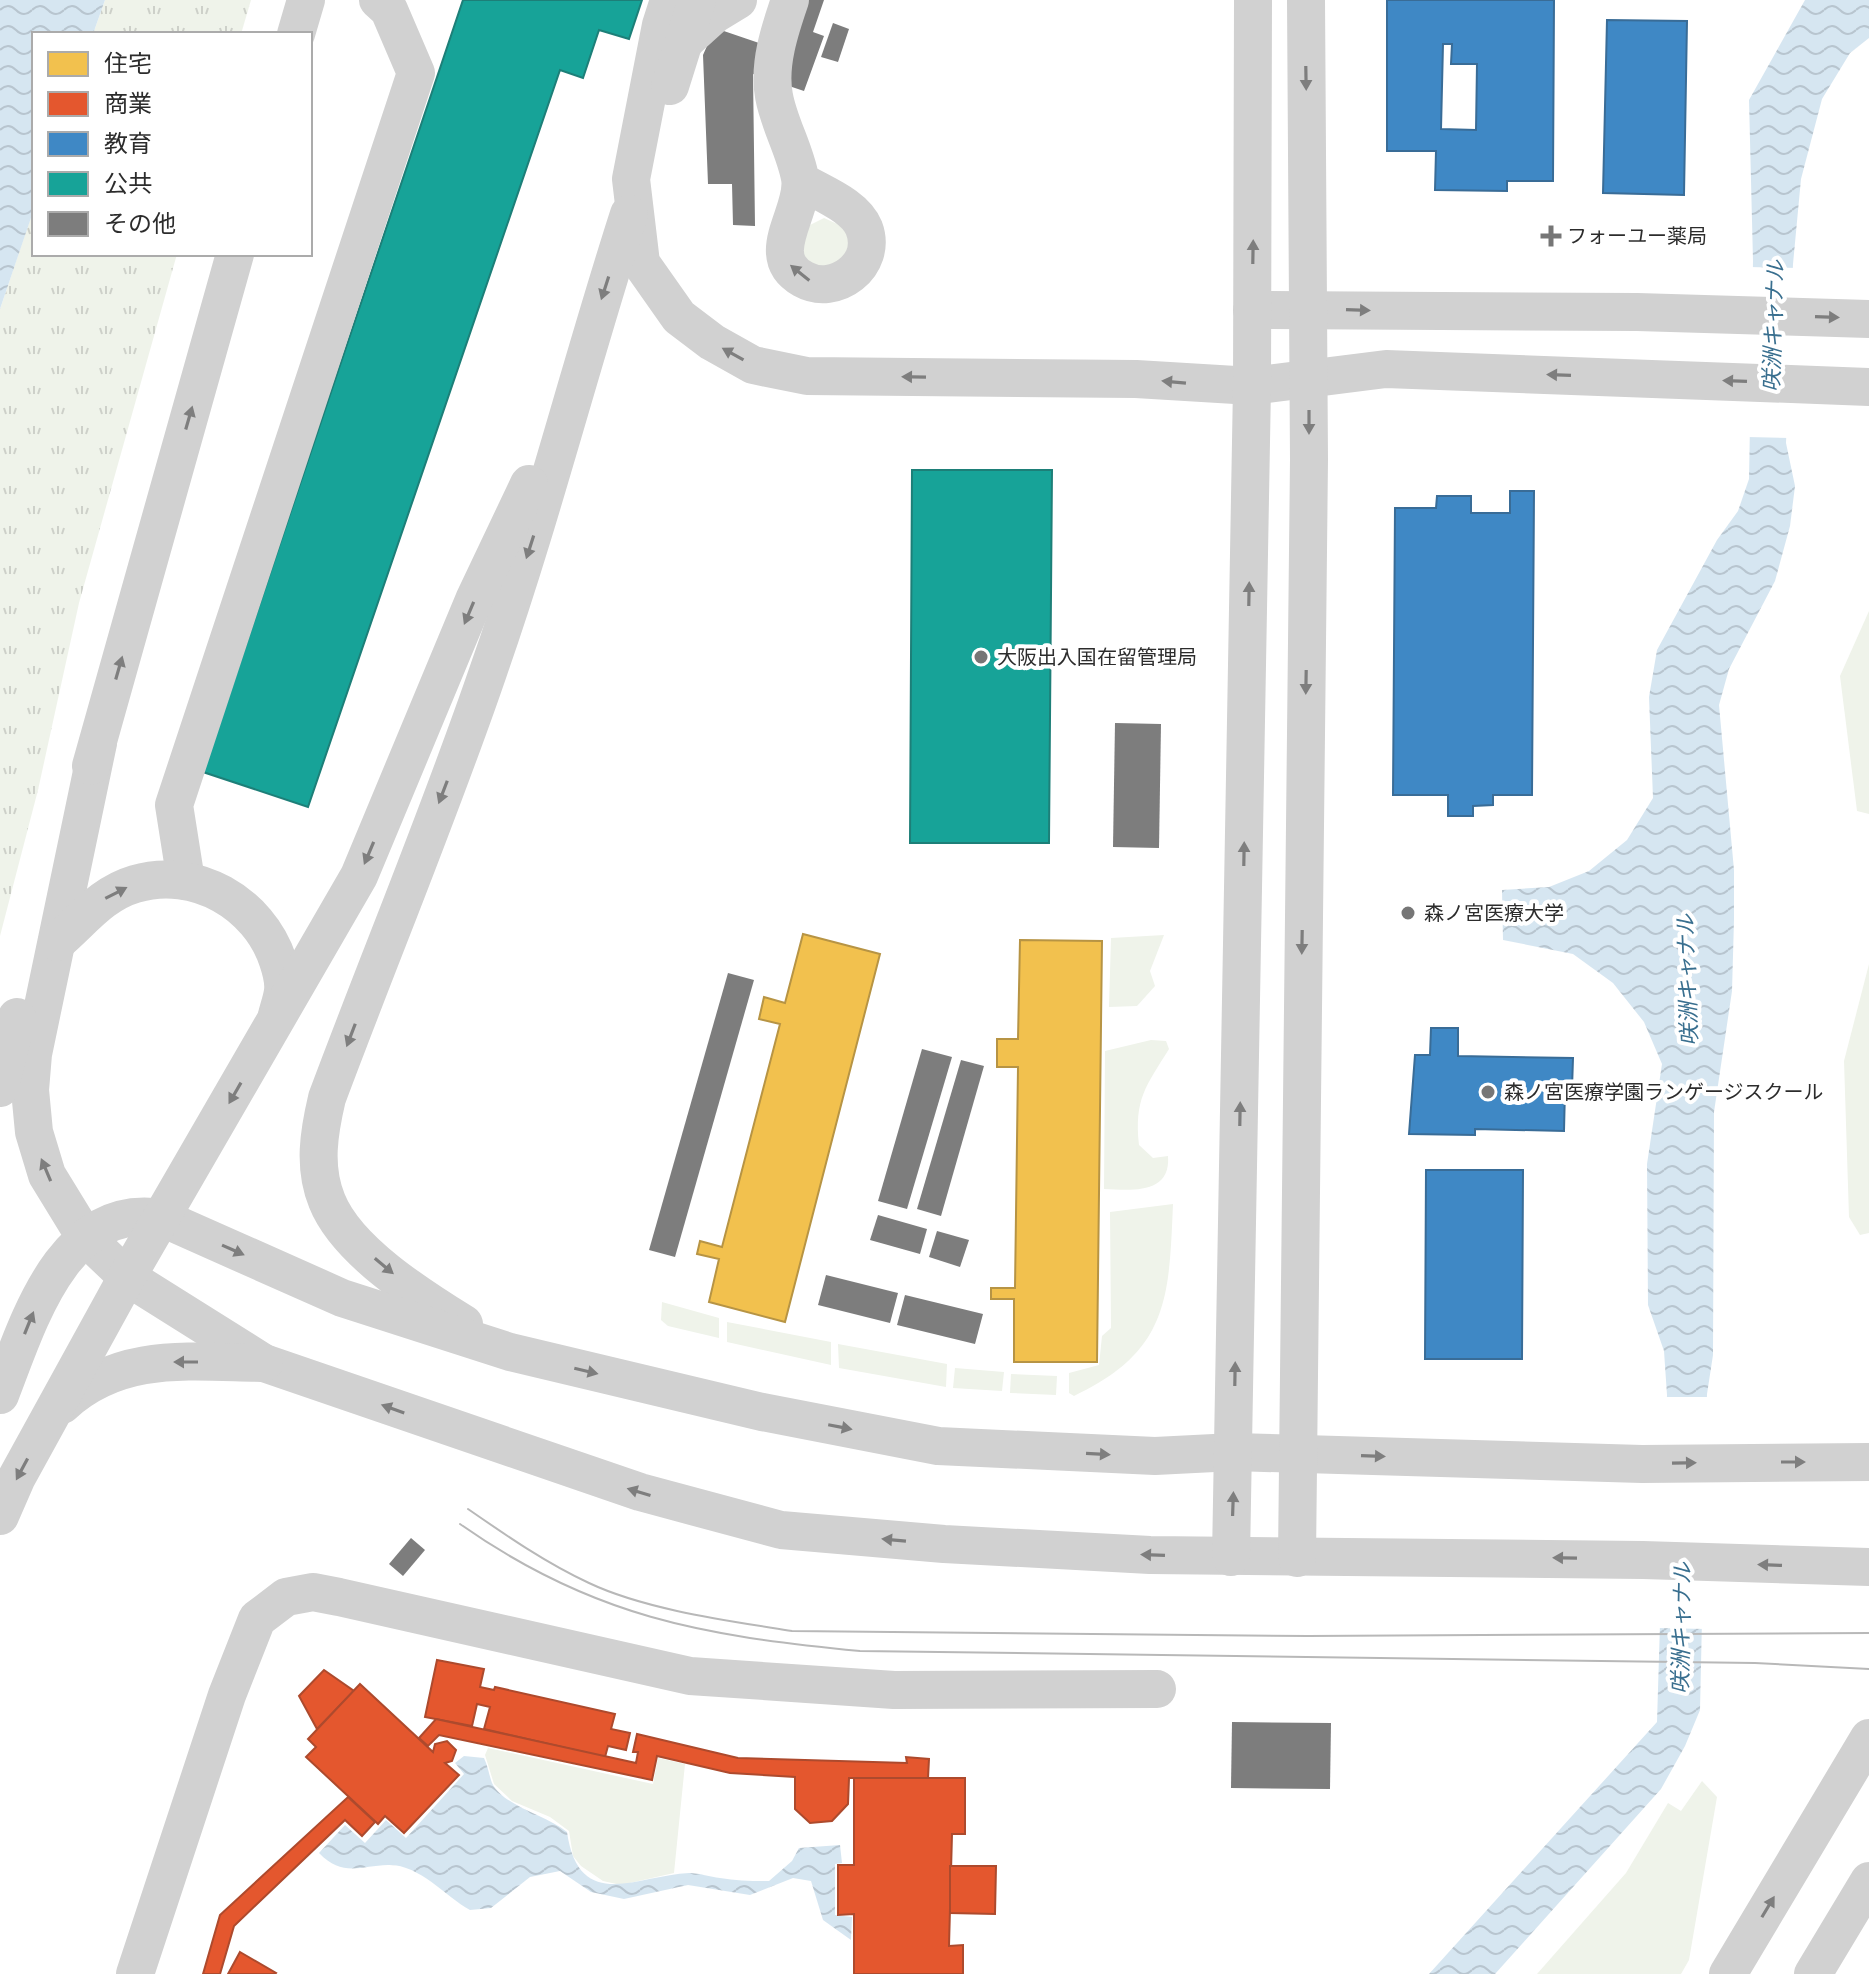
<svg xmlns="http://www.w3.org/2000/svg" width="1869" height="1974" font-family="'Fira Sans Condensed','Noto Sans JP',sans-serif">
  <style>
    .green { fill: #eff3ea }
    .park { fill: url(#park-tufts) }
    .water { fill: url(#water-waves) }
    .pier { fill: #fff }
    .homes { fill: #f2c14e; stroke: #b79444; stroke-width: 2 }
    .shops { fill: #e4572e; stroke: #ad4a2d; stroke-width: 2 }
    .schools { fill: #3f88c5; stroke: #396c97; stroke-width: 2; fill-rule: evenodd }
    .public { fill: #17a398; stroke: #1d7f78; stroke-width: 2 }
    .building { fill: #7d7d7d }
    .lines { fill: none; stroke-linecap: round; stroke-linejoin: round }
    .minor { stroke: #d1d1d1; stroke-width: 38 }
    .tram { stroke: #b8b8b8; stroke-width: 2 }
    .oneway { fill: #7e7e7e }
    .poi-dot { fill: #767676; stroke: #fff; stroke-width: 3 }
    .labels { text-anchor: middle; stroke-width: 8; stroke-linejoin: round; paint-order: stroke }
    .poi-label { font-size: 20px; fill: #2c2c2c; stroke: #fff; text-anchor: start }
    .water-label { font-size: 22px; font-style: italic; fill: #396f8f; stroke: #fff }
  </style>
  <defs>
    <pattern id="park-tufts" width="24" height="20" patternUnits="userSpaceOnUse" patternTransform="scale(2)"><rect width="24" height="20" fill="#eff3ea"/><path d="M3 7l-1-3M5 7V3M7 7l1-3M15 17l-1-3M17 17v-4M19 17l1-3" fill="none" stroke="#cdd0c9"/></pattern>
    <pattern id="water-waves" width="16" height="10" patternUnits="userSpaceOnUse" patternTransform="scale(2)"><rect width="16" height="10" fill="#d6e6f1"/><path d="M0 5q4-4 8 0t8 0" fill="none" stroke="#b8c5cf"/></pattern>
  </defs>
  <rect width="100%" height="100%" fill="#fff"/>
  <!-- green -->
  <g class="green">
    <path d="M824,218L844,227C855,250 844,259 824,269L804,259V228Z"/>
    <path d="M1869,611V814L1857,811L1840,676Z"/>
    <path d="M1164,935L1150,971L1155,986L1137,1006L1109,1007L1111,938Z"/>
    <path d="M1869,964V1233L1860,1235L1849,1217L1844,1061Z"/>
    <path d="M1151,1040L1166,1041L1169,1049C1146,1086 1134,1099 1139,1145L1153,1158L1168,1156C1171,1195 1131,1190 1104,1189L1105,1051Z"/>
    <path d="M1173,1204C1169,1298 1169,1351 1074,1396L1069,1393V1373L1099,1365L1102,1336L1111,1328L1110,1212Z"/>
    <path d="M662,1302L719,1318V1338L668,1326L661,1320Z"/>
    <path d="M727,1322L831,1342V1365L727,1342Z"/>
    <path d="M838,1344L947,1364L946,1387L839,1368Z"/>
    <path d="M955,1368L1004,1372L1002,1391L953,1388Z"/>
    <path d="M1011,1374L1057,1376L1056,1395L1010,1393Z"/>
    <path d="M488,1748L653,1784L658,1758L685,1764L674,1873L621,1885L603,1881L581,1866L573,1856L569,1831L550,1817L512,1801L494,1784L485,1755Z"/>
    <path d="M1702,1781L1717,1797L1689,1960L1681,1974H1537L1626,1873L1668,1803L1681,1811Z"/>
  </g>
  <!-- park -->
  <g class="park">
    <path d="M105,0H251L241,34H93Z"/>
    <path d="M34,208V254H177L79,603L38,790L0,936V309Z"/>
  </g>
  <!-- water -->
  <g class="water">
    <path d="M0,0H105L93,34H34V209L0,309Z"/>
    <path d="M1805,0H1869V38L1850,53L1822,99L1801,179L1793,264L1786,443L1795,486L1790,526L1775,581L1729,669L1719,705L1734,870V920L1732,991L1714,1112L1713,1355L1707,1394L1700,1710L1685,1746L1661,1789L1495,1974H1429L1657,1722L1667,1395L1664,1351L1648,1305L1647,1164L1662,1064L1644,1022L1613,983L1573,954L1503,940L1502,890L1549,887L1589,871L1627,840L1653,798L1649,697L1657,650L1717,540L1738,511L1749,479L1753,261L1749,100Z"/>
    <path d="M464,1756L484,1758C488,1766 489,1775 492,1783C503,1806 546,1815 567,1832C579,1914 638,1875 689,1873C700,1873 710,1877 720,1878C736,1881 753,1881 769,1881L792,1861L799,1848L840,1845L842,1863L835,1864V1915L852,1917L851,1940L823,1920L811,1881L793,1878L750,1895L688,1885L624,1899L591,1892L560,1871L530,1877L491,1908L470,1910C445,1896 419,1864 388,1865C360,1866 342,1877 319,1853L345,1825L365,1843L386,1820L406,1838L464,1774L455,1763Z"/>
  </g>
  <!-- pier -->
  <g class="pier">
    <path d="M1749,267L1797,268L1790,438L1747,437Z"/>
    <path d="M1663,1397H1710L1706,1629L1657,1628Z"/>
  </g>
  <!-- homes -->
  <g class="homes">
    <path d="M803,934L880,954L785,1322L709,1302L719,1259L697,1254L700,1241L722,1247L780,1024L759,1019L764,997L785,1003Z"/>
    <path d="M1020,940L1102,941L1097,1362H1014V1299H991V1288H1015L1018,1067H997V1039H1018Z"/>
  </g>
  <!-- shops -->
  <g class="shops">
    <path d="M437,1660L484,1669L480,1687L494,1690L495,1687L615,1714L611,1729L630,1733L626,1750L608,1746L605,1757L484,1729L490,1707L477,1704L472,1726L425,1717Z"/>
    <path d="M324,1670L354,1691L317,1729L299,1696Z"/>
    <path d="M360,1684L433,1752L435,1744L447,1741L456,1750L452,1761L445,1763L459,1775L404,1833L385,1816L378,1824L306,1757L316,1747L308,1739Z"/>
    <path d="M436,1719L636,1763L638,1752H633L637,1734L738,1758L907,1763L906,1757L929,1759L928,1778H849L848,1804L832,1821L810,1823L795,1809V1777L730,1773L657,1756L652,1780L439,1735L428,1746L419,1738Z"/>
    <path d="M854,1778H965V1834H952L949,1946L963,1945V1974H854V1914L838,1915V1865H854Z"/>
    <path d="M348,1797L375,1822L362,1836L345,1820L234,1926L220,1974H203L220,1915Z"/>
    <path d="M950,1866H996L995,1914L950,1913Z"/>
    <path d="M240,1952L276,1973L275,1974H228Z"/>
  </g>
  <!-- schools -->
  <g class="schools">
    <path d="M1387,0H1554L1553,181H1507V191L1435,190L1436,151H1387ZM1443,44H1452L1451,64H1477L1476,130L1441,129Z"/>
    <path d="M1607,20L1687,21L1684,195L1603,193Z"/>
    <path d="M1510,491H1534L1532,795H1493V805L1473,806V816H1448V795H1393L1395,508H1436L1437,496H1471V513H1510Z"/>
    <path d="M1431,1028H1458V1056L1573,1058L1572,1089H1565L1564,1131L1475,1129V1135L1409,1134L1415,1055H1430Z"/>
    <path d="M1426,1170H1523L1522,1359H1425Z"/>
  </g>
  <!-- public -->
  <g class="public">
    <path d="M463,0H642L629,39L599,30L583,78L560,70L308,807L203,772Z"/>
    <path d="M912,470H1052L1049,843H910Z"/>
  </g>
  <!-- building -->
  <g class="building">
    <path d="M808,0H824L813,32L824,36L804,91L753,74L755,226L733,225L732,184H708L703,55L715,28L759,43Z"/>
    <path d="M833,23L849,29L838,62L821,57Z"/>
    <path d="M1115,723L1161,724L1159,848L1113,847Z"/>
    <path d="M728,973L754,980L675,1257L649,1250Z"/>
    <path d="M922,1049L952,1057L907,1209L878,1201Z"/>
    <path d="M961,1060L984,1066L941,1216L917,1209Z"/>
    <path d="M878,1215L927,1229L920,1254L870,1240Z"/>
    <path d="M937,1231L969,1240L960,1267L929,1257Z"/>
    <path d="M826,1275L898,1293L890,1323L818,1305Z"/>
    <path d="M905,1295L983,1314L975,1344L897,1325Z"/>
    <path d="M411,1538L425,1550L403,1576L389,1564Z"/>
    <path d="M1232,1722L1331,1723L1330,1789L1231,1788Z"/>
  </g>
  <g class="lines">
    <!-- minor -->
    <g class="minor">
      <path d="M669,0L661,25L631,179L641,263L679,317L712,342L753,365L807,376L1136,379L1252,386L1386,369L1869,387"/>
      <path d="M790,0C780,29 768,65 774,96C779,124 795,150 800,178C806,211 761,255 803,279C835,297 878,265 864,228C855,205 820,193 801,181"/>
      <path d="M296,34L306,0"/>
      <path d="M684,42L715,14L738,0"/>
      <path d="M670,86L697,0"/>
      <path d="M1252,310L1637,312L1869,319"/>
      <path d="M98,743L33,1054L30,1090L34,1132L47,1175L85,1237L127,1277L264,1363L640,1492L781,1530L944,1544L1150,1555L1643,1560L1869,1567"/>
      <path d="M91,766L235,254"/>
      <path d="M186,881L174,805L416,73L389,10L378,0"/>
      <path d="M57,942C83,920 101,894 135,884C195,866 259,903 278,961C281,970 284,982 283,991C282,999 279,1007 277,1015"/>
      <path d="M0,1088L17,1017"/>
      <path d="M464,1324C419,1296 347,1251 327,1201C313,1167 319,1132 327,1098C380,956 439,815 488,672C541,521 580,366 629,214"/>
      <path d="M0,1395C28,1323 63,1202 162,1218L342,1298L510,1352L762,1412L938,1446L1155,1456L1234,1452L1642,1464L1869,1462"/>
      <path d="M62,1405C120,1351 191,1362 264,1363"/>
      <path d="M0,1516L17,1477L127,1277L359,876L474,600L529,484"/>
      <path d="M1231,1557L1252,386L1253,0"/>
      <path d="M1297,1558L1309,459L1306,0"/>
      <path d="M135,1974L227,1695L257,1619L286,1597L313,1592L339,1597L690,1676L894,1690L1157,1689"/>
      <path d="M1728,1974L1869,1738"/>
      <path d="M1813,1974L1869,1881"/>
    </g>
    <!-- tram -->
    <g class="tram">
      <path d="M468,1509C507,1536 546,1563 589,1583C646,1610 730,1621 792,1631L1308,1636L1869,1633"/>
      <path d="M460,1524C592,1617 703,1636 860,1651L1755,1663L1869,1669"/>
    </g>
  </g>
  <!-- one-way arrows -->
  <defs><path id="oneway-solid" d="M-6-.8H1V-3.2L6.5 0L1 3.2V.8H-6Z" transform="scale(2)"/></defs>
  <g class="oneway">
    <use href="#oneway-solid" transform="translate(1306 78) rotate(89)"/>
    <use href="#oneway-solid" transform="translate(1253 252) rotate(-89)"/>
    <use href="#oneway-solid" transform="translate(800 273) rotate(-141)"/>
    <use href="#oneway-solid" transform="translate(605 288) rotate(108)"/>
    <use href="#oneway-solid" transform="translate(1358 310) rotate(2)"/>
    <use href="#oneway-solid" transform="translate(1827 317) rotate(2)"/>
    <use href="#oneway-solid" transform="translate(733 354) rotate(-151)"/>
    <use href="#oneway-solid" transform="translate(1559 375) rotate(-178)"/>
    <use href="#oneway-solid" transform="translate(914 377) rotate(-179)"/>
    <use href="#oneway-solid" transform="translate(1735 381) rotate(-178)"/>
    <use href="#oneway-solid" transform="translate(1174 382) rotate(-175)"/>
    <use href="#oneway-solid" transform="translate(189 418) rotate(-74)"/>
    <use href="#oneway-solid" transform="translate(1309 422) rotate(90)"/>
    <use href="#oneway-solid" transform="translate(530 547) rotate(108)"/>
    <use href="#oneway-solid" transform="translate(1249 594) rotate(-89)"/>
    <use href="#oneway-solid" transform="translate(469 613) rotate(113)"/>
    <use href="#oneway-solid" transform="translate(119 668) rotate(-74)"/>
    <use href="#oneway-solid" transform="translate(1306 682) rotate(91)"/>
    <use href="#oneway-solid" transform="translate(443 792) rotate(111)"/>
    <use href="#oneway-solid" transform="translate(369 853) rotate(113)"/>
    <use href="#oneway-solid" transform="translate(1244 854) rotate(-89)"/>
    <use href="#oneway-solid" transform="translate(116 893) rotate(-27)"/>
    <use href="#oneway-solid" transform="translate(1302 942) rotate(91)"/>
    <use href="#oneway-solid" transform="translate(351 1035) rotate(111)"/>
    <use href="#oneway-solid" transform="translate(235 1093) rotate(120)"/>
    <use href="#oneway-solid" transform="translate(1240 1114) rotate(-89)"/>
    <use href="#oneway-solid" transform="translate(46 1170) rotate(-113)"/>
    <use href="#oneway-solid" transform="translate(233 1250) rotate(24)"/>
    <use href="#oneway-solid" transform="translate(384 1266) rotate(40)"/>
    <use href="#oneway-solid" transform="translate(29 1323) rotate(-68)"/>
    <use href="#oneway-solid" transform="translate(186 1362) rotate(-180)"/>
    <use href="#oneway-solid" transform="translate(586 1371) rotate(13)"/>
    <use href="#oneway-solid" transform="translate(1235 1374) rotate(-89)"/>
    <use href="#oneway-solid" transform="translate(393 1409) rotate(-160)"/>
    <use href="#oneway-solid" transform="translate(840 1427) rotate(11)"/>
    <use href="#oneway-solid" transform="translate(1098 1454) rotate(3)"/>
    <use href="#oneway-solid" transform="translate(1373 1456) rotate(2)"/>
    <use href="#oneway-solid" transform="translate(1793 1462)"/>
    <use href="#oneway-solid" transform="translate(1684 1463) rotate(-1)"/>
    <use href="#oneway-solid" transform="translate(22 1469) rotate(118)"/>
    <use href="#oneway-solid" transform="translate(639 1492) rotate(-163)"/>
    <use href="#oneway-solid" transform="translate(1233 1504) rotate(-88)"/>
    <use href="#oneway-solid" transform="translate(894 1540) rotate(-175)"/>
    <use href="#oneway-solid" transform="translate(1153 1555) rotate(-178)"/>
    <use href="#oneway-solid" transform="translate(1565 1558) rotate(-179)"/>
    <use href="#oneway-solid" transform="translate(1770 1565) rotate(-178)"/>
    <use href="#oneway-solid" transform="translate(1768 1907) rotate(-59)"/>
  </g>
  <!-- markers -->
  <g class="poi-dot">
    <path d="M1547 224h8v8h8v8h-8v8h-8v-8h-8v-8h8z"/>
    <circle cx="981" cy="657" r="8"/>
    <circle cx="1408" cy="913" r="8"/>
    <circle cx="1488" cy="1092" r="8"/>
  </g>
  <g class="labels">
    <!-- poi labels -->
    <g class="poi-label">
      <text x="1567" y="243">フォーユー薬局</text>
      <text x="997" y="664">大阪出入国在留管理局</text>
      <text x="1424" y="920">森ノ宮医療大学</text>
      <text x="1504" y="1099">森ノ宮医療学園ランゲージスクール</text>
    </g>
    <!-- water labels -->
    <g class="water-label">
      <text transform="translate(1773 326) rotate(-88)" y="8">咲洲キャナル</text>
      <text transform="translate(1687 980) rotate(-92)" y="8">咲洲キャナル</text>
      <text transform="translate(1681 1628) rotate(-89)" y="8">咲洲キャナル</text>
    </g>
  </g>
  <!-- legend -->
  <rect x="32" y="32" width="280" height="224" fill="#ffffff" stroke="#ababab" stroke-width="2"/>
  <rect x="48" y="52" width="40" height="24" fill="#f2c14e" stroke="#ababab" stroke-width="2"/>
  <text x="104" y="72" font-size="24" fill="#2c2c2c">住宅</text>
  <rect x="48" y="92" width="40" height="24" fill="#e4572e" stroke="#ababab" stroke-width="2"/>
  <text x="104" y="112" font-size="24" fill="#2c2c2c">商業</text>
  <rect x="48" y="132" width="40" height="24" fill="#3f88c5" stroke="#ababab" stroke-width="2"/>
  <text x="104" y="152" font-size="24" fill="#2c2c2c">教育</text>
  <rect x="48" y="172" width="40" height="24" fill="#17a398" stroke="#ababab" stroke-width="2"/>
  <text x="104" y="192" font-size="24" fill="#2c2c2c">公共</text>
  <rect x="48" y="212" width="40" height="24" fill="#7d7d7d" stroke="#ababab" stroke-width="2"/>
  <text x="104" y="232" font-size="24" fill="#2c2c2c">その他</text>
</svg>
